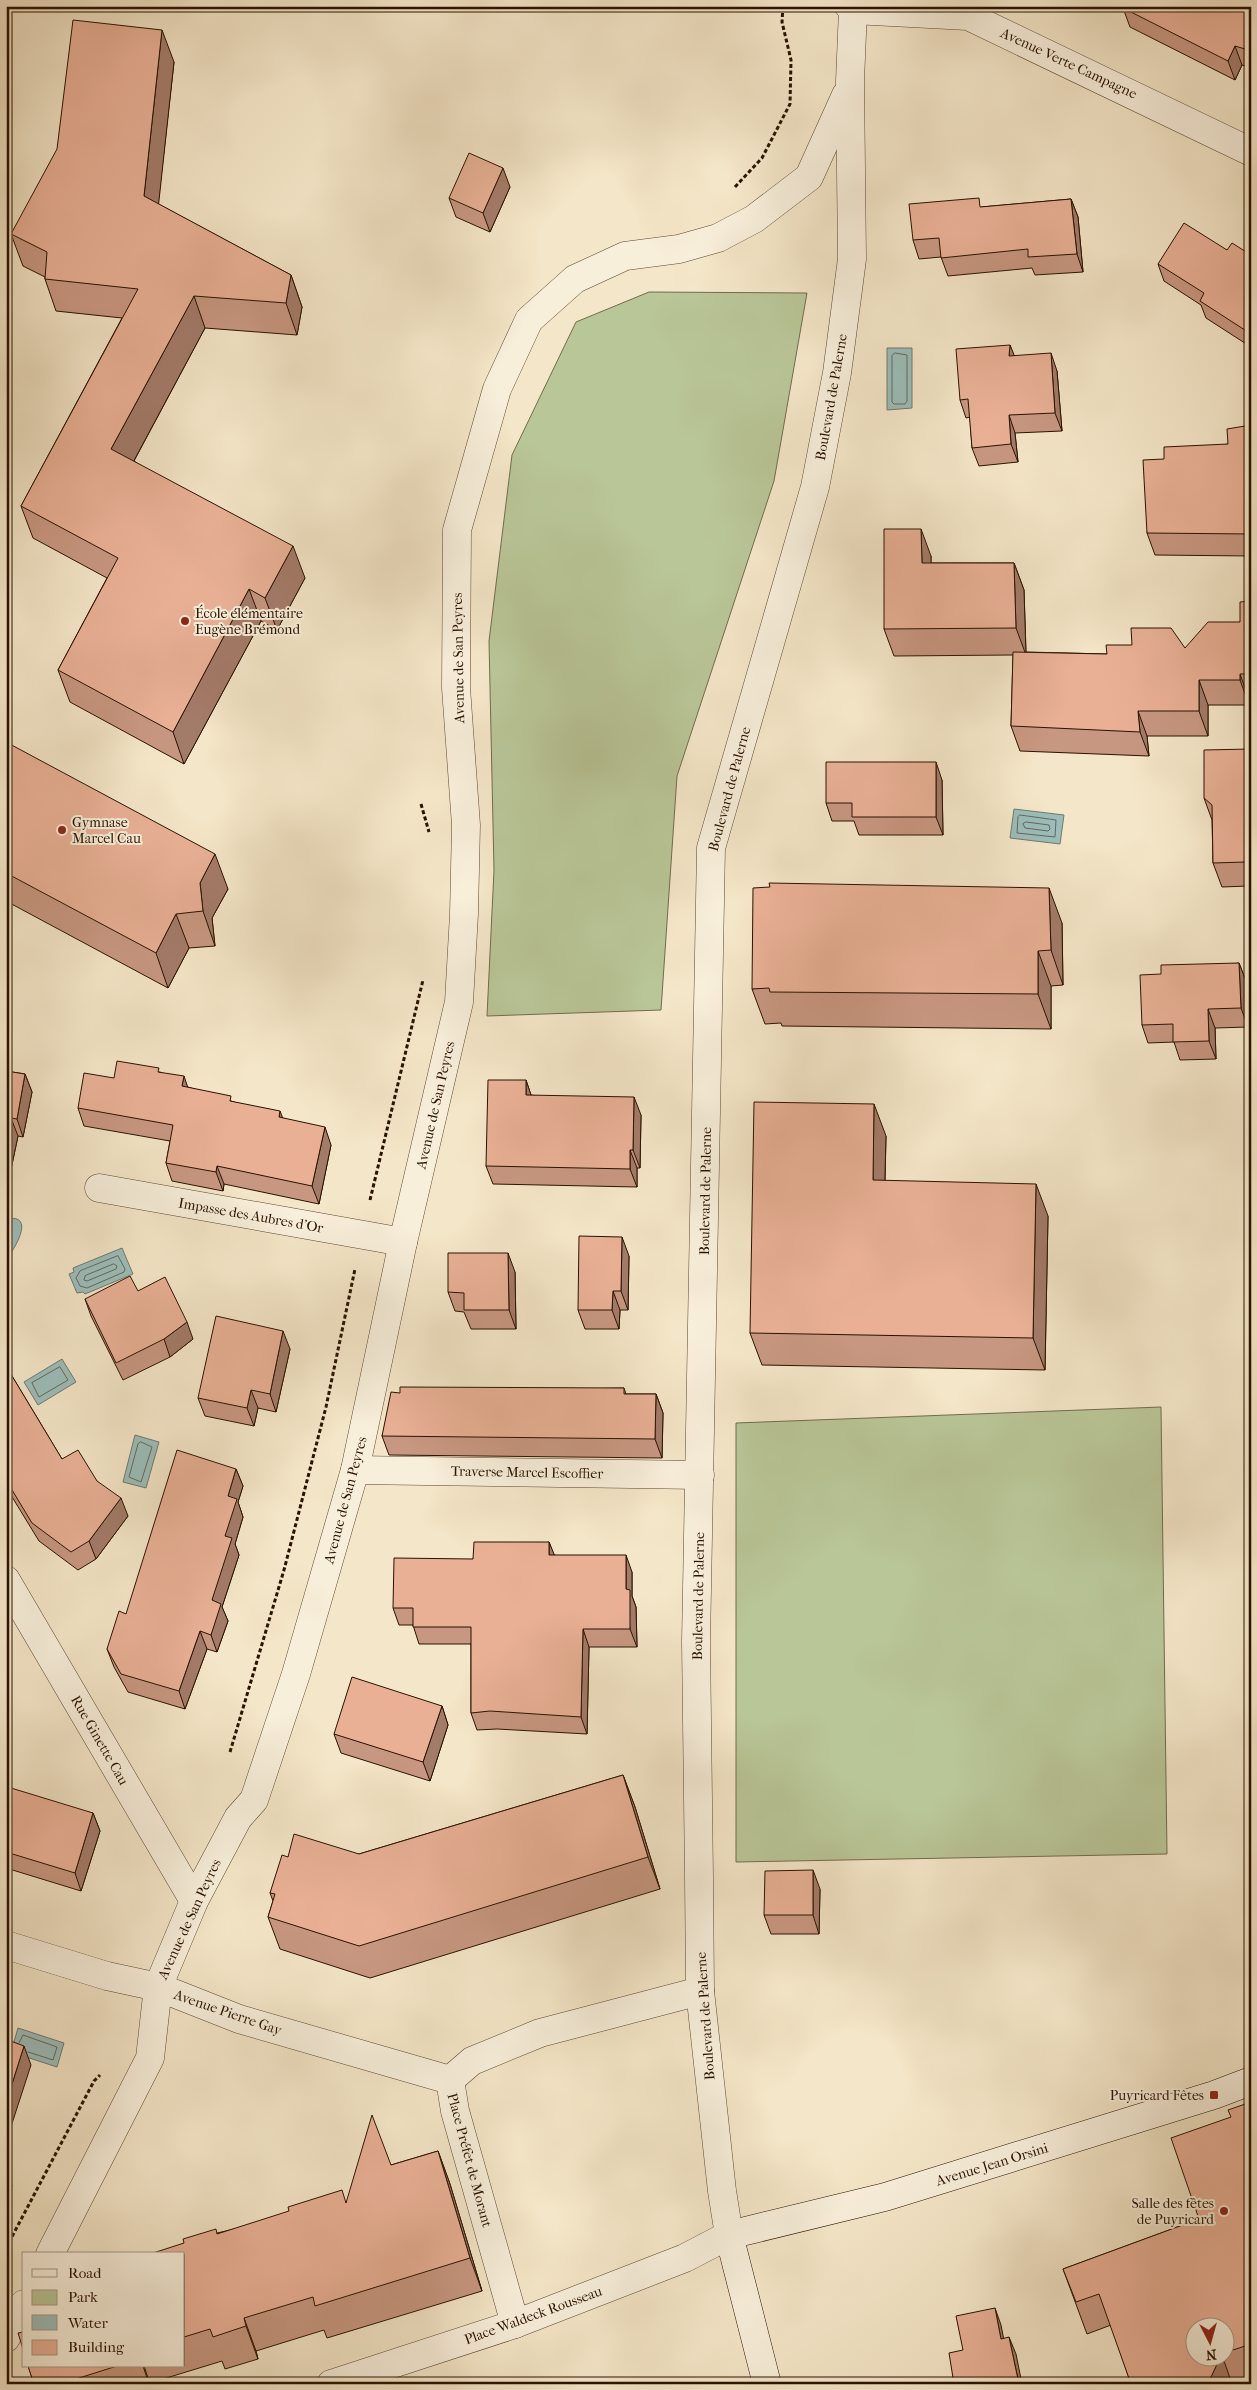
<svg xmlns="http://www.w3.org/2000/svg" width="1257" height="2390" font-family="'IM FELL French Canon',serif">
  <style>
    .green { fill: #b9c698; stroke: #716c4c }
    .water { fill: #9cbebb; stroke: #6e7970 }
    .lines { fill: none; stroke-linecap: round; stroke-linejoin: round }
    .shore { stroke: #62685e; stroke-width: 1 }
    .street-casing { stroke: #5c4732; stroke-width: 29 }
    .secondary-casing { stroke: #291200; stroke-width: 29 }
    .path { stroke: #291200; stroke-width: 3; stroke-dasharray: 4 2.5; stroke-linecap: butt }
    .street { stroke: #f8efdb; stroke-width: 28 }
    .secondary { stroke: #f8efdb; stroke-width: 28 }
    .wall { fill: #c89781; stroke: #291200; fill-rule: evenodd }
    .shaded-wall { fill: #a37b69; stroke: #291200 }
    .building { fill: #e9b096; stroke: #291200 }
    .poi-dot { fill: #8f2418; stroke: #f8efdb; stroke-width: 2 }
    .labels { text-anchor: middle; stroke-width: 4; stroke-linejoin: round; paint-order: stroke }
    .street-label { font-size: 14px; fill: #291200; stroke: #f8efdb }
    .poi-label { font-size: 14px; fill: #291200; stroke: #f8efdb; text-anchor: start }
  </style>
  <rect width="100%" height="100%" fill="#f4e6c8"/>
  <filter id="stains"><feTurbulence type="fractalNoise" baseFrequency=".004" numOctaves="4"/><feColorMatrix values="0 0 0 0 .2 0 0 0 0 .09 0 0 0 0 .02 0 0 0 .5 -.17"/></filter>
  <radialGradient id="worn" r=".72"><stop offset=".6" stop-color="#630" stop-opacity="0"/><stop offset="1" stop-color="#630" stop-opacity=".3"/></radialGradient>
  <!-- green -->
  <g class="green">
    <path d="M649,292L807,293L774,481L677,776L661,1010L487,1016L494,870L489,641L512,455L576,322Z"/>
    <path d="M1161,1407L1167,1854L736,1862V1423Z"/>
  </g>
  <!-- water -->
  <g class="water">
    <path d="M887,348H912V408L887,410Z"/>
    <path d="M1014,809L1064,815L1060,844L1010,838Z"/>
    <path d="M6,1219C37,1213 14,1250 6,1260Z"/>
    <path d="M122,1248L133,1274L85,1294L83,1292L77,1293L69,1274L74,1272L73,1268Z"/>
    <path d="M62,1359L76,1382L38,1405L24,1382Z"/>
    <path d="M135,1435L159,1442L146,1488L123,1482Z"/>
    <path d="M18,2028L64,2043L57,2067L11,2052Z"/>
  </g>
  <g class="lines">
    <!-- shore -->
    <g class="shore">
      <path d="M895,353L907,355V401L905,404H894L892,402V356Z"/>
      <path d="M1020,815L1056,820L1055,837L1017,833L1018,817Z"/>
      <path d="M1026,822L1049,825L1050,829L1048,831L1025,828L1023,824Z"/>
      <path d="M118,1256L125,1269L124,1272L87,1288L80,1286L76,1278L80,1271Z"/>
      <path d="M114,1264L117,1266L116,1269L87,1281L84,1280L85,1276Z"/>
      <path d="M60,1367L68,1380L39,1397L32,1383Z"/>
      <path d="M141,1442L152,1447L141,1482L129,1477L138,1444Z"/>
      <path d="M19,2043L23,2035L57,2047L53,2060L28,2052"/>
    </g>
    <defs>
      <g id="street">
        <path d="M849,6L853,10L968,16L1251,152"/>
        <path d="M99,1188L403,1242"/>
        <path d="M355,1470L700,1475"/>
        <path d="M6,1580L194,1901"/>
        <path d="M6,1945L107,1976L158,1987L239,2019L450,2080"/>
        <path d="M450,2080L472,2061L540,2033L700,1991"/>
        <path d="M450,2080L455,2111L515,2324"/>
        <path d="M50,2254L150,2058L158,1987L194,1901L238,1818L254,1800L296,1674L355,1470L403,1242L459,1002L464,914L466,825L456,688L457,530L497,389L529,320L575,279L625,256L679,249L718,238L754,219L809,177L846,95"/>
        <path d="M6,2338L24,2304"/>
        <path d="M331,2384L515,2324L685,2258L729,2235L722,2191L700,1991L699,1878L696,1642L711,848L815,487L837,373L852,259L850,81L853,10"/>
      </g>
      <path id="secondary" d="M767,2384L729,2235L885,2197L1214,2095L1251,2081"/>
    </defs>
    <!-- street casing -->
    <use href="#street" class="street-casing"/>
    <!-- secondary casing -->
    <use href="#secondary" class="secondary-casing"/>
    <!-- path -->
    <g class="path">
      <path d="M735,187L762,158L790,104L791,60L782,22L783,6"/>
      <path d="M421,804L429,832"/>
      <path d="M370,1200L423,980"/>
      <path d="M230,1752L284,1570L326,1407L355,1269"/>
      <path d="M6,2248L94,2081L100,2075"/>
    </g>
    <!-- street -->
    <use href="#street" class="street"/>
    <!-- secondary -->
    <use href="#secondary" class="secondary"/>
  </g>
  <!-- wall -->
  <g class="wall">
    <path d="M1123,8L1251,14V68L1242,65L1235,80L1130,27Z"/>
    <path d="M174,62L158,204L291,275L302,307L297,335L205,328L134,461L305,578L277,630L261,621L184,764L70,702L58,670L107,578L33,538L21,506L122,318L56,311L45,279V277L23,266L11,234Z"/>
    <path d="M510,187L490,232L456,217L449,198Z"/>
    <path d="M1071,199L1078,217L1083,272L1035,275L1032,268L948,276L941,257L919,259L913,240L982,207Z"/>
    <path d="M1227,250L1251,255V347L1206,318L1201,305L1164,281L1158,264Z"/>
    <path d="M1010,345L1014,356L1057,371L1062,431L1015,433L1018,462L979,466L972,448L970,417L966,418L960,400Z"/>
    <path d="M1251,425V556L1155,555L1147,533L1164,459L1228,444Z"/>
    <path d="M931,556V563H1014L1024,590L1026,652L1107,654L1185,648L1240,622L1251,601V699H1249V705H1208V736H1147L1149,756L1020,751L1011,726L1013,655L894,656L884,629Z"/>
    <path d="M6,742L228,889L212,918L215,946L189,948L168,988L6,901Z"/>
    <path d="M1251,749V894L1248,886L1222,887L1213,863L1212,820L1204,798Z"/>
    <path d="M942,780L943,835H859L854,821H832L826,803Z"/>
    <path d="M1062,923L1063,985L1051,986V1029L782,1026L781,1023L765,1024L752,989Z"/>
    <path d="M1239,963L1246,981L1248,1027L1215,1028L1216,1059L1180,1060L1174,1042L1148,1043L1142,1025L1161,974Z"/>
    <path d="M6,1071L25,1074L32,1092L23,1137L18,1136L10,1174H6Z"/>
    <path d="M160,1072L188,1087L283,1118L331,1145L319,1204L224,1184L223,1191L172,1181L166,1163L170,1141L84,1126L78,1108L114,1078Z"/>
    <path d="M526,1080L531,1095L641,1115L640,1168H637V1187L493,1184L486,1166Z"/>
    <path d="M886,1136L885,1181L1048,1216L1045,1370L762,1365L750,1333Z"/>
    <path d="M629,1256L628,1310H620L619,1329H585L578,1310Z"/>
    <path d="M515,1272L516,1329H471L464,1312L455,1311L448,1292Z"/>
    <path d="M85,1299L193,1339L170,1357L123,1380L91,1316Z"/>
    <path d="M290,1349L276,1412L258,1408L254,1426L205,1416L198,1398Z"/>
    <path d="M6,1366L62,1459L97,1481L128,1516L96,1559L78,1570L39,1541L6,1487Z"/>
    <path d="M624,1388L626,1394H656L663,1413L662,1458L389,1455L382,1436L400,1393Z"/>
    <path d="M236,1469L243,1486L238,1502L243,1517L235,1544L239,1555L222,1607L228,1621L217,1652L207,1649L185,1709L128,1692L114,1667L107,1649Z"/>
    <path d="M549,1542L554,1555L632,1572V1596L636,1607L637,1647H589L587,1734L497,1729L477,1730L471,1713V1644H419L413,1625H399L393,1608L473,1559Z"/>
    <path d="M442,1706L448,1725L430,1781L341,1753L334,1734Z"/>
    <path d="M623,1775L635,1807L660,1889L370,1978L280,1949L268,1917L273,1901L270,1893L288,1857L359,1854Z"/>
    <path d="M6,1796L93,1813L100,1831L81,1891L6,1868Z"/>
    <path d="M820,1889L819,1934H771L764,1915Z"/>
    <path d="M1251,2102V2380L1240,2384H1131L1111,2325L1087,2334L1063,2269L1199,2219L1231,2117ZM1224,2328V2358H1194Z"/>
    <path d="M438,2151L450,2184L482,2291L327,2338L324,2330L256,2351L258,2359L225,2369L222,2361L150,2383V2384H34L28,2366H184V2254L217,2233L346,2203L391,2165Z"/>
  </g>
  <!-- shaded-wall -->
  <g class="shaded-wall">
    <path d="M162,30L174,62L156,228L144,196Z"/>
    <path d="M1251,38V66L1245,49Z"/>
    <path d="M1235,46L1242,65L1235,80L1228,61Z"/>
    <path d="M503,168L510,187L490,232L483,213Z"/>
    <path d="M1071,199L1078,217L1083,272L1077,254Z"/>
    <path d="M291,275L302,307L297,335L286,303Z"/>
    <path d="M194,296L205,328L123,481L111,449Z"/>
    <path d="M1010,345L1017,362L1009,356Z"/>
    <path d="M1051,353L1057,371L1062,431L1055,413Z"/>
    <path d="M1009,415L1015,433L1018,462L1011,444Z"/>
    <path d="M921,529L931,556V590L922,563Z"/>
    <path d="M293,546L305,578L277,630L265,598Z"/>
    <path d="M1014,563L1024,590L1026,655L1016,628Z"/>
    <path d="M249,589L261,621L184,764L173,732Z"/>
    <path d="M1240,674L1249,699V705L1240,680Z"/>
    <path d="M1199,680L1208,705V736L1199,711Z"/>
    <path d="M1138,711L1147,736L1149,756L1140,732Z"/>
    <path d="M936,762L942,780L943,835L936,817Z"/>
    <path d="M215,854L228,889L212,918L215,946L203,911L200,883Z"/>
    <path d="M1049,888L1062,923L1063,985L1051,950Z"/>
    <path d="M176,914L189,948L168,988L156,953Z"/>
    <path d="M1038,951L1051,986V1029L1038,994Z"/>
    <path d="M1239,963L1246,981L1248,1027L1241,1008Z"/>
    <path d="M1208,1009L1215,1028L1216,1059L1209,1041Z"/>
    <path d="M25,1074L32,1092L23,1137L17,1119Z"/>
    <path d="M184,1076L190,1094L182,1086Z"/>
    <path d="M526,1080L532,1098L526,1095Z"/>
    <path d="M634,1097L641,1115L640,1168L633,1150Z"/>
    <path d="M874,1104L886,1136L884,1213L873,1180Z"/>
    <path d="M280,1111L287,1129L279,1117Z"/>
    <path d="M11,1118L18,1136L10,1174L6,1165V1141Z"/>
    <path d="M325,1127L331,1145L319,1204L312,1186Z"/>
    <path d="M630,1150L637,1168V1187L630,1169Z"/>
    <path d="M217,1166L224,1184L223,1191L216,1172Z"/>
    <path d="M1036,1184L1048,1216L1045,1370L1033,1338Z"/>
    <path d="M622,1237L629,1256L628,1310L621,1291Z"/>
    <path d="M508,1253L515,1272L516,1329L509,1310Z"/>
    <path d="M613,1291L620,1310L619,1329L612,1310Z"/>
    <path d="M187,1322L193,1339L170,1357L164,1339Z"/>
    <path d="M283,1331L290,1349L276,1412L270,1394Z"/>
    <path d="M251,1390L258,1408L254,1426L247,1408Z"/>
    <path d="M656,1394L663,1413L662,1458L655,1439Z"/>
    <path d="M236,1469L243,1486L238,1502L243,1517L235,1544L239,1555L222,1607L228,1621L217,1652L211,1635L212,1600L225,1536L228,1496Z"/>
    <path d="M121,1498L128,1516L96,1559L89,1541Z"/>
    <path d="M549,1542L556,1559L549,1555Z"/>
    <path d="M626,1555L632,1572V1596L636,1607L637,1647L630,1629L626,1589Z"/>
    <path d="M583,1629L589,1647L587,1734L581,1717Z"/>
    <path d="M200,1631L207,1649L185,1709L179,1691Z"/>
    <path d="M442,1706L448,1725L430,1781L423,1762Z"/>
    <path d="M623,1775L635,1807L660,1889L648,1857Z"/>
    <path d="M93,1813L100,1831L81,1891L75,1873Z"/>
    <path d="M813,1870L820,1889L819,1934L813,1915Z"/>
    <path d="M24,2046L31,2065L6,2142V2103Z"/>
    <path d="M438,2151L450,2184L482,2291L470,2258Z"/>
    <path d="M6,2172L12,2186L6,2197Z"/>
    <path d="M995,2308L1001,2325L1007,2356L1001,2339Z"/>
    <path d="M244,2318L256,2351L258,2359L246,2326Z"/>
    <path d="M1009,2337L1016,2354L1022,2384H1019Z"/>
    <path d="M1220,2358H1223L1232,2384H1212L1210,2379Z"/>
    <path d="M143,2366H144L150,2384H149Z"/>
  </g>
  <!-- building -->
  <g class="building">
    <path d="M1124,6H1235L1251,14V38L1245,49L1235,46L1228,61L1123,8Z"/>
    <path d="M73,20L162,30L144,196L291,275L286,303L194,296L111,449L293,546L265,598L249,589L173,732L58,670L118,558L21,506L138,289L45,279L47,252L11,234L57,149Z"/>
    <path d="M469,153L503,168L483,213L449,198Z"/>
    <path d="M979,198L980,207L1071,199L1077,254L1028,257V249L941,258L939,238L913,240L909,204Z"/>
    <path d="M1184,223L1227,250L1232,243L1251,255V271L1250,273L1251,274V334L1200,301L1204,293L1158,264Z"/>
    <path d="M1010,345L1009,356L1051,353L1055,413L1009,415L1011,444L972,448L968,399L960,400L956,349Z"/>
    <path d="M1251,425V534L1147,533L1143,460L1164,459V447L1228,444L1227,429Z"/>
    <path d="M884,529H921L922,563H1014L1016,628L884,629Z"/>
    <path d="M1251,601V674H1240V680H1199V711H1138L1140,732L1011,726L1013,652L1107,654L1106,645H1132L1131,628H1171L1185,648L1208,622H1240V602Z"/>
    <path d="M6,742L215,854L200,883L203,911L176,914L156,953L6,873Z"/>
    <path d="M1251,749V882H1246V862L1213,863L1212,805L1204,798V750Z"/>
    <path d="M826,762H936V817H852V803H826Z"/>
    <path d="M769,883L1049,888L1051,950L1038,951V994L770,992L769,988L752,989L753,888L770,887Z"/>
    <path d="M1239,963L1241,1008L1208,1009L1209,1041L1173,1042V1024L1142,1025L1140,975L1161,974V965Z"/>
    <path d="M117,1061L159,1068L158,1072L184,1076L182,1086L231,1096L230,1101L280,1111L279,1117L325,1127L312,1186L217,1166L216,1172L166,1163L173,1125L78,1108L84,1073L114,1078Z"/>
    <path d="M6,1071L25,1074L17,1119L11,1118L6,1141Z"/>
    <path d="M488,1080H526V1095L634,1097L633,1150H630V1169L486,1166Z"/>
    <path d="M754,1102L874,1104L873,1180L1036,1184L1033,1338L750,1333Z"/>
    <path d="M579,1236L622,1237L621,1291H613L612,1310H578Z"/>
    <path d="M448,1253H508L509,1310H464V1293L448,1292Z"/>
    <path d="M130,1276L138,1291L165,1277L187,1322L164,1339L116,1363L85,1299Z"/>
    <path d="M216,1316L283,1331L270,1394L251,1390L247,1408L198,1398Z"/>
    <path d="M6,1366L62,1459L78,1450L97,1481L121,1498L89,1541L71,1552L32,1523L6,1480Z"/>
    <path d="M400,1387L624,1388V1394H656L655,1439L382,1436L391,1392L400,1393Z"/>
    <path d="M177,1450L236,1469L228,1496L237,1499L225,1536L232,1538L212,1600L221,1604L211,1635L200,1631L179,1691L121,1674L107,1649L119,1611L126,1614Z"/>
    <path d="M474,1542H549V1555H626V1589L630,1590V1629H583L581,1717L490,1711L471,1713V1627H413V1608H393L394,1558L473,1559Z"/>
    <path d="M352,1677L442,1706L423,1762L334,1734Z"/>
    <path d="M623,1775L648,1857L359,1946L268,1917L275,1894L270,1893L282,1855L288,1857L294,1834L359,1854Z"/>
    <path d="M11,1788L93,1813L75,1873L6,1852V1796L8,1797Z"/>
    <path d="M813,1870V1915H764L765,1871Z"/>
    <path d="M8,2040L24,2046L6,2103V2043Z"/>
    <path d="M1251,2102V2344L1224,2353V2328H1194V2358H1220L1210,2379L1212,2384H1131L1099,2294L1076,2302L1063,2269L1199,2219L1171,2138L1231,2117L1228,2110Z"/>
    <path d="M372,2115L391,2165L438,2151L470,2258L315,2306L313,2297L244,2318L246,2326L213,2337L210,2329L184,2337V2254H150L184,2243L183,2239L216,2229L217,2234L289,2211L288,2207L342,2190L346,2203Z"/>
    <path d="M995,2308L1001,2339L1009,2337L1019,2384H954L949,2353L963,2350L956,2316Z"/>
    <path d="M24,2332V2352L18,2333Z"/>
    <path d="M28,2366H117L60,2384H34Z"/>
  </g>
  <!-- markers -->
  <g class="poi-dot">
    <circle cx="185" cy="621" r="5"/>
    <circle cx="62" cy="830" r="5"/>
    <rect x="1209" y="2090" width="10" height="10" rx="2.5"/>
    <circle cx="1224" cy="2211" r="5"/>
  </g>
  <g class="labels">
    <!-- street labels -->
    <g class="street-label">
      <text transform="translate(1069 63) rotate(25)" y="5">Avenue Verte Campagne</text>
      <text transform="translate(831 397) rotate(-80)" y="5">Boulevard de Palerne</text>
      <text transform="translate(458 658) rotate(-91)" y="5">Avenue de San Peyres</text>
      <text transform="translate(729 789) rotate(-75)" y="5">Boulevard de Palerne</text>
      <text transform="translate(435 1105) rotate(-77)" y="5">Avenue de San Peyres</text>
      <text transform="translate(705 1191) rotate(-89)" y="5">Boulevard de Palerne</text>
      <text transform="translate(251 1215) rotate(10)" y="5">Impasse des Aubres d’Or</text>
      <text transform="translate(527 1472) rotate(1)" y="5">Traverse Marcel Escoffier</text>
      <text transform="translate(345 1500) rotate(-75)" y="5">Avenue de San Peyres</text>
      <text transform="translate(698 1596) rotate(-89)" y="5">Boulevard de Palerne</text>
      <text transform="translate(100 1740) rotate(60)" y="5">Rue Ginette Cau</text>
      <text transform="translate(189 1919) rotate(-65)" y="5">Avenue de San Peyres</text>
      <text transform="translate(228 2012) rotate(19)" y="5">Avenue Pierre Gay</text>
      <text transform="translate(705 2016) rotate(-94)" y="5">Boulevard de Palerne</text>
      <text transform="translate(470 2160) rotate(75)" y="5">Place Préfet de Morant</text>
      <text transform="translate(992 2164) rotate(-17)" y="5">Avenue Jean Orsini</text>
      <text transform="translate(533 2315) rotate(-20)" y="5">Place Waldeck Rousseau</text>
    </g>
    <!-- poi labels -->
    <g class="poi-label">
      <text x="195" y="618">École élémentaire<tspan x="195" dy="16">Eugène Brémond</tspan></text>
      <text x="72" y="827">Gymnase<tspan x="72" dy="16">Marcel Cau</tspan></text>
      <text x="1204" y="2100" text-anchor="end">Puyricard Fêtes</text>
      <text x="1214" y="2208" text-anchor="end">Salle des fêtes<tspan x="1214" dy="16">de Puyricard</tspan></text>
    </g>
  </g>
  <!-- margin -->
  <rect width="1257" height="2390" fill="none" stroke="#f4e6c8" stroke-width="25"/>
  <rect x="8" y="8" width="1242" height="2375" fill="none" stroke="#291200" stroke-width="2.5"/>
  <rect x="12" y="12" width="1232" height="2365" fill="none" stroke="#291200"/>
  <!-- legend -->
  <rect x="22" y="2252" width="162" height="115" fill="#f8efdb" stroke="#a59783"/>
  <rect x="32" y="2269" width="25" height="8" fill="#f8efdb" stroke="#a59783"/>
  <text x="68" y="2278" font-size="15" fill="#291200">Road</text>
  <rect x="32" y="2290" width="25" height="15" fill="#b9c698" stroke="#a59783"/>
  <text x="68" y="2302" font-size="15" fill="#291200">Park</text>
  <rect x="32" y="2315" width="25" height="15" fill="#9cbebb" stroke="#a59783"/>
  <text x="68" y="2328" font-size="15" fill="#291200">Water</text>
  <rect x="32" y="2340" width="25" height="15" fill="#e9b096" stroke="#a59783"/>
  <text x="68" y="2352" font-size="15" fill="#291200">Building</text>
  <!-- north arrow -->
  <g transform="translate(1210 2342) rotate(174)"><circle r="24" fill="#f8efdb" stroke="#a59783"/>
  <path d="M0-4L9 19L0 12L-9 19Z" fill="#8f2418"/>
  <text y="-8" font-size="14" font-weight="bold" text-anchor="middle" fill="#291200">N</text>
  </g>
  <rect width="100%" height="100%" filter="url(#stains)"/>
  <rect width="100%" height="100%" fill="url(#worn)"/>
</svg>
